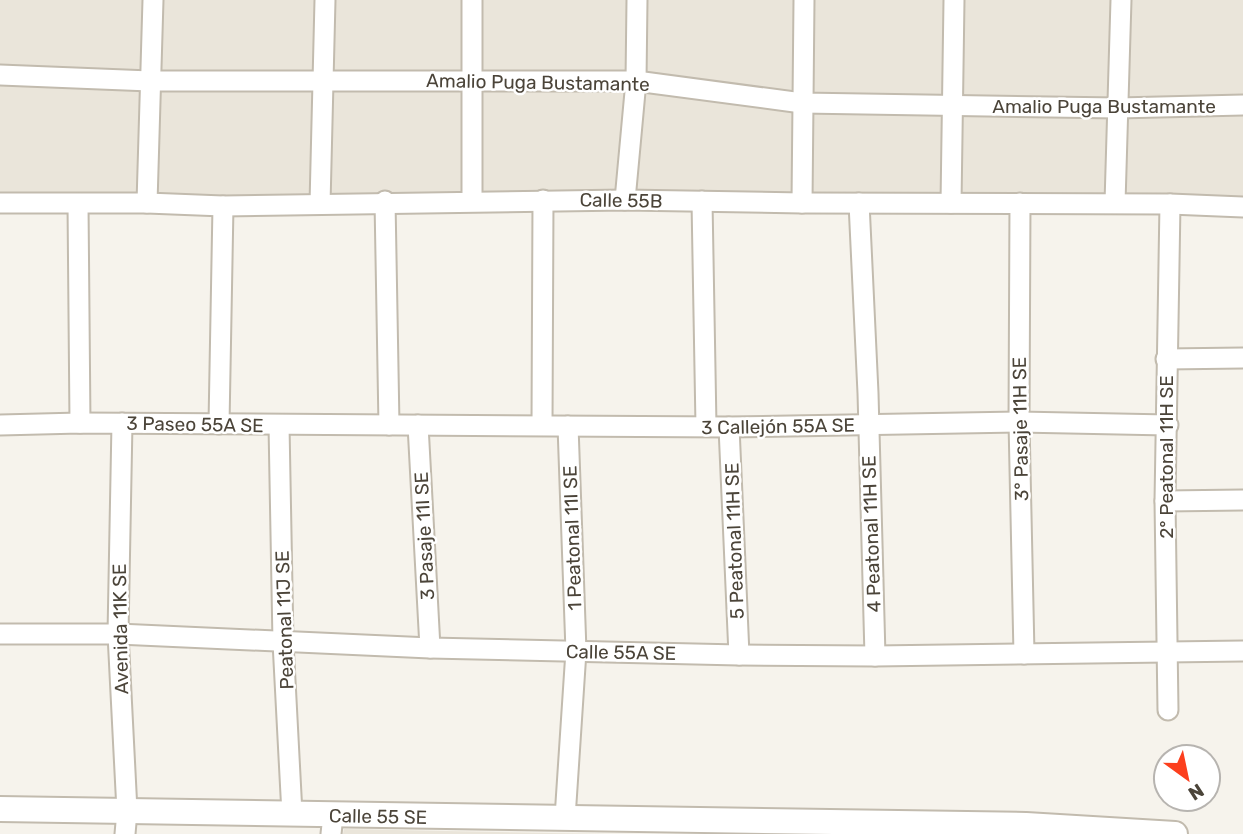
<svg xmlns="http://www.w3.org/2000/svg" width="1243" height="834" font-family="Rubik,sans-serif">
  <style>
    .residential { fill: #eae5da }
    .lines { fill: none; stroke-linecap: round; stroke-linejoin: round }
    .minor-casing { stroke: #c2bbae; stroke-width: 23 }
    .tertiary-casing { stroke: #c2bbae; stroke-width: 28 }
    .minor { stroke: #fff; stroke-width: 19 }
    .tertiary { stroke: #fff; stroke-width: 24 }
    .labels { text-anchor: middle; stroke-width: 5; stroke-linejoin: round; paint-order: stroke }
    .street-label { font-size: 19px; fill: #4b4439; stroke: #fff }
  </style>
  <rect width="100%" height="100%" fill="#f6f3ec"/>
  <!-- residential -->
  <g class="residential">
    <path d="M0,0H147L144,199L0,203Z"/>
    <path d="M157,0H1128L1107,193L1022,201L155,199Z"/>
    <path d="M1132,0H1243V203L1126,195Z"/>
    <path d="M344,829L606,834H343Z"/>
  </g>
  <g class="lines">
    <defs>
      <g id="minor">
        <path d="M472,0V200"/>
        <path d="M0,75L150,81H636L802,103L1118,108L1243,105"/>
        <path d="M625,200L636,81L637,0"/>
        <path d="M385,201L389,425"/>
        <path d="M702,201L706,426"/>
        <path d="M0,203H147L223,206L625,200L802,203L1170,204L1243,207"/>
        <path d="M147,203L153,0"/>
        <path d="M802,203L804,0"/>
        <path d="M859,203L868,393L875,656"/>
        <path d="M951,203L954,0"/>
        <path d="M1020,203L1019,422L1024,654"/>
        <path d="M1115,203L1121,0"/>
        <path d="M78,204L80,423"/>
        <path d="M320,204L325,0"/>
        <path d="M1166,359L1243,358"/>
        <path d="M122,423L118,634L127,811L125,834"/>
        <path d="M219,424L223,206"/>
        <path d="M0,425L80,423L729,427L1019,422L1168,425"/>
        <path d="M279,425L283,642L292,814"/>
        <path d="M418,425L430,648"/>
        <path d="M542,425L543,200"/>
        <path d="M729,427L739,655"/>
        <path d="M1165,501L1243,500"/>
        <path d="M0,634H118L430,648L739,655L875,656L1243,651"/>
        <path d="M1168,710L1165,501L1170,204"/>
        <path d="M565,818L576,651L568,426"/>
        <path d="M331,834L333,815"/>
      </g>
      <path id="tertiary" d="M0,809L1026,825L1175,834"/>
    </defs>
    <!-- minor casing -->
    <use href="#minor" class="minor-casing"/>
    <!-- tertiary casing -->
    <use href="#tertiary" class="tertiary-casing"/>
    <!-- minor -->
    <use href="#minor" class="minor"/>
    <!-- tertiary -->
    <use href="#tertiary" class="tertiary"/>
  </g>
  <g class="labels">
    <!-- street labels -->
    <g class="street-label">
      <text transform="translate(538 82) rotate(1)" y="7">Amalio Puga Bustamante</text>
      <text x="1104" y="113">Amalio Puga Bustamante</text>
      <text transform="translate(621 200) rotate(1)" y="7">Calle 55B</text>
      <text transform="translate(195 424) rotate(1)" y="7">3 Paseo 55A SE</text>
      <text transform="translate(778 426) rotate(-1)" y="7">3 Callejón 55A SE</text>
      <text transform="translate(1020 429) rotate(-91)" y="7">3° Pasaje 11H SE</text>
      <text transform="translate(1166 457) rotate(-90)" y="7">2° Peatonal 11H SE</text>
      <text transform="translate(871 534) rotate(-92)" y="7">4 Peatonal 11H SE</text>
      <text transform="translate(424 536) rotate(-93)" y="7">3 Pasaje 11I SE</text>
      <text transform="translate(572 538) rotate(-92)" y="7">1 Peatonal 11I SE</text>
      <text transform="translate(734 541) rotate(-92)" y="7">5 Peatonal 11H SE</text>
      <text transform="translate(284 620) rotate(-92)" y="7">Peatonal 11J SE</text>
      <text transform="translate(120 629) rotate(-91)" y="7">Avenida 11K SE</text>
      <text transform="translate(621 652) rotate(1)" y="7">Calle 55A SE</text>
      <text transform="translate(378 816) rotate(1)" y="7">Calle 55 SE</text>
    </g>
  </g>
  <!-- north arrow -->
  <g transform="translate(1187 778) rotate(147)"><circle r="33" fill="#ffffff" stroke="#b7b4b0" stroke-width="2"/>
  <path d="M0-5L12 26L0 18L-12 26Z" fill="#fc3f1d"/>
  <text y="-10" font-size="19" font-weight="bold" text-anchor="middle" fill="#4b4439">N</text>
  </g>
</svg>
